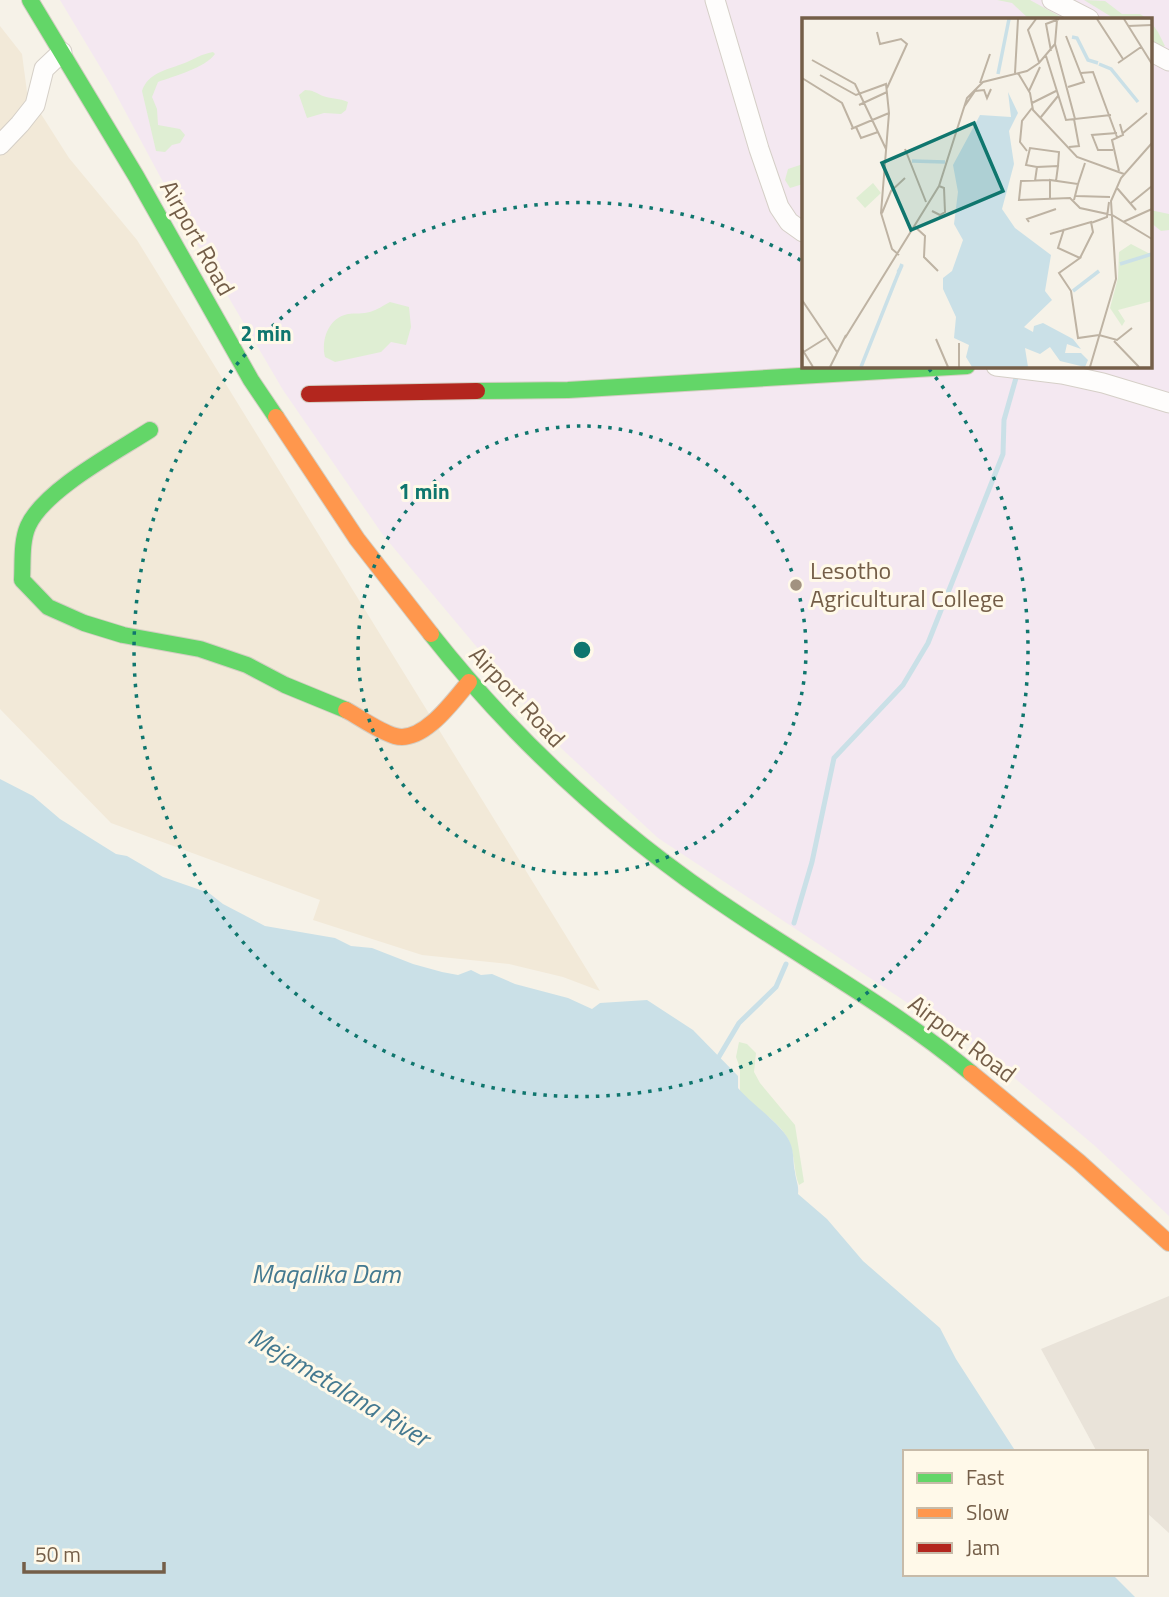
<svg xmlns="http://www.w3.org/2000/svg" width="1169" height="1597" font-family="'Titillium Web',sans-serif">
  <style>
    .residential { fill: #f2e9d8 }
    .industrial { fill: #e9e3d9 }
    .education { fill: #f4e8f1; fill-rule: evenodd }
    .green { fill: #dfeed3 }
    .water { fill: #cae0e7 }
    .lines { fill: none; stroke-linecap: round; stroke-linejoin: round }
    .stream { stroke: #cae0e7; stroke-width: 5 }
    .street-casing { stroke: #d5cfc7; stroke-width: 21 }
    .fast-casing { stroke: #d4cec3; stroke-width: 18 }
    .slow-casing { stroke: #d4cec3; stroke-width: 18 }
    .jam-casing { stroke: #d4cec3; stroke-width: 18 }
    .street { stroke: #fefdfc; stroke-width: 19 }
    .fast { stroke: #63d668; stroke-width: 16 }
    .slow { stroke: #ff974d; stroke-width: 16 }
    .jam { stroke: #b3261e; stroke-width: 16 }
    .ring { fill: none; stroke: #0f766e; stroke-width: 3.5; stroke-dasharray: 3.5 7 }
    .poi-dot { fill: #a29280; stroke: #fff9e9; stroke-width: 2.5 }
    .labels { text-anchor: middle; stroke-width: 6; stroke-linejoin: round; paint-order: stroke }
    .street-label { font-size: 24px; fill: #745e48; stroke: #fff9e9 }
    .poi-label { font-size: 24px; fill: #745e48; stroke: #fff9e9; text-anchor: start }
    .water-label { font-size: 26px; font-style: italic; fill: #447990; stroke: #fff9e9 }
    .inset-river { fill: none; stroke: #cae0e7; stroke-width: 3.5 }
    .inset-road { fill: none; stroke: #beb3a3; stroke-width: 2 }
    .view { fill: #0f766e; fill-opacity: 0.15; stroke: #0f766e; stroke-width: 3.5 }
    .inset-edge { fill: none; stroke: #745e48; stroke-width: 3.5 }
    .centre { fill: #0f766e; stroke: #fff9e9; stroke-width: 3.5 }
    .ring-label { font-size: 21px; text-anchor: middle; font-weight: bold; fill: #0f766e; stroke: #fff9e9; stroke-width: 6; stroke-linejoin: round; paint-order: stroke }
  </style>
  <rect width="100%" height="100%" fill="#f6f2e8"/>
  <!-- residential -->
  <path class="residential" d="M0,26L22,54L27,92L69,158L137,240L600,991L563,977L509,964L422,955L313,920L320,900L111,823L0,709Z"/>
  <!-- industrial -->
  <path class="industrial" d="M1169,1296V1533L1146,1512V1452H1097L1041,1349Z"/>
  <!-- education -->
  <path class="education" d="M60,0H1169V1216L1095,1146L991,1058L658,838L562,749L383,535L283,390L185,223L111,85ZM803,19H1150V366H803Z"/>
  <!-- green -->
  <g class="green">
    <path d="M997,0H1030L1061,17L1060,19H1029L1012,3Z"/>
    <path d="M1084,0L1105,1L1122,14H1140L1148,19H1115Z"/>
    <path d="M1150,21L1158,32L1165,46L1158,48L1150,43Z"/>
    <path d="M213,52L215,54C205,68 174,76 158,82L152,97L157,109L158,125L180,129L185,135L180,143L172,145L165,152L156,151L142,91C148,73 166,70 182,64C193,60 201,54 213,52Z"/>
    <path d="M305,90C313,90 316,93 323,96C332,99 339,98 348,102L346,110L341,114L324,113L307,118L299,95Z"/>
    <path d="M803,164V184L790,188L785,180L788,169Z"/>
    <path d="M1150,210L1169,214V230L1161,231L1150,222Z"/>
    <path d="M390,302L409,307L411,327L406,345L391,342L381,352L335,362L325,357C321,340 328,318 348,314C355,313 363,314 370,312C377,310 384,305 390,302Z"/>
    <path d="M739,1042L747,1044L756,1053L754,1072L760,1083L795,1125L804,1182L799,1185C794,1172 795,1160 791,1147C787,1127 756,1107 740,1096V1068L736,1057Z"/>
  </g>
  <!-- water -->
  <path class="water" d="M0,779L33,796L60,819L116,854L127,856L163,877L209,893L223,904L265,926L335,938L351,946L372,948L413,964L442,972L458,975L471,970L481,975L492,974L515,984L568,998L592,1009L600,1003L647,1000L693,1030L738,1076V1088C751,1104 786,1127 791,1145C794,1153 793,1164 795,1172C796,1181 799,1185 798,1194L827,1219L863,1261L940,1328L956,1359L1016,1452H905V1574H1112L1135,1597H0Z"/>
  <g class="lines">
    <!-- stream -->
    <g class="stream">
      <path d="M794,923L812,862L834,758L903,685L928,643L1003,454L1004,420L1016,378"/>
      <path d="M717,1060L739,1023L776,987L786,964"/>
    </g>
    <defs>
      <g id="street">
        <path d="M715,0L759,149L779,207L789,222L803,232"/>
        <path d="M1052,0L1089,19"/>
        <path d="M1150,51L1169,61"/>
        <path d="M0,145L20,124L35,105L44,69L62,52"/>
        <path d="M996,366L1062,374L1103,383L1169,403"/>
      </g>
      <g id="fast">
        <path d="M30,0L136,176L251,380L276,417"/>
        <path d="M477,391L568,390L967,366"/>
        <path d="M150,430C116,452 44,490 28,526C21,542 23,563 22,580L48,607L84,623L123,635L200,649L247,665L285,685L346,710"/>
        <path d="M431,634C517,743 623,839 739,915C817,967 899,1013 971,1073"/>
      </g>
      <g id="slow">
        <path d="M276,417L357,539L431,634"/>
        <path d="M346,710C361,718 378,731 395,736C423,744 454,700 469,682"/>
        <path d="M971,1073L1079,1162L1169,1243"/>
      </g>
      <path id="jam" d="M309,394L477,391"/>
    </defs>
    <!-- street casing -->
    <use href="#street" class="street-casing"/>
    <!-- fast casing -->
    <use href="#fast" class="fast-casing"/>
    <!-- slow casing -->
    <use href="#slow" class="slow-casing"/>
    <!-- jam casing -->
    <use href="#jam" class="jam-casing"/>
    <!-- street -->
    <use href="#street" class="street"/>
    <!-- fast -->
    <use href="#fast" class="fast"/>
    <!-- slow -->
    <use href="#slow" class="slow"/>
    <!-- jam -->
    <use href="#jam" class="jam"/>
  </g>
  <!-- distance rings -->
  <g class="ring">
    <circle cx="582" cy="650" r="224"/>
    <path d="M929 369A447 447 0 1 1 802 261"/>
  </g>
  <!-- markers -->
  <circle class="poi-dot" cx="796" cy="585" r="7"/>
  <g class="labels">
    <!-- street labels -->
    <g class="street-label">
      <text transform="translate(197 238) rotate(61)" y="8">Airport Road</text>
      <text transform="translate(517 697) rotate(47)" y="8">Airport Road</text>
      <text transform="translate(962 1039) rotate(37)" y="8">Airport Road</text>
    </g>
    <!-- poi labels -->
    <g class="poi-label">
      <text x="810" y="579">Lesotho<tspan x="810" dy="28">Agricultural College</tspan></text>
    </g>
    <!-- water labels -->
    <g class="water-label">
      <text x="326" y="1283">Maqalika Dam</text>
      <text transform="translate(339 1387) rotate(31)" y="9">Mejametalana River</text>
    </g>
  </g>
  <!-- overview -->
  <g transform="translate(802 18)">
    <rect width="350" height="350" fill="#f6f2e8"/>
    <path d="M71,165L79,175L63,190L54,180ZM329,226L350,237V283L316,292L323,303L320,308L308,290L316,260L317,234Z" fill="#dfeed3"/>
    <path d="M206,74L216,95L207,113L212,146L200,191L213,210L249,237L243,273L250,282L222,309L231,314L232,308L241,305L271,321L279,331L265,326L263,335H279L286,342L283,349L258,343L248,329L238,336L223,330L226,349H170L164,339L167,327L152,320L154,299L141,271V260L150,253L161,222L152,206L156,174L151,147L178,97L209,99Z" fill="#cae0e7"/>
    <path class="inset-river" d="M270,19L275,20L286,42L296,45M297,46L309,51L336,84M196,56L207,1M110,143L143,144M318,246L350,236M94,261L100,247L96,254M271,273L297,253M59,349L100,246"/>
    <path class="inset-road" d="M234,1L226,12L237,44M295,1L321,41M322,1L350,46M326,8L350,7M75,14L78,26L99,21L105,26L85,70M264,18L282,64L266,69M253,26L273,101M249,33L244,6L257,1M244,38L264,102L309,97M10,42L53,66L84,131M316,45L339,29M213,55L216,1M216,55L228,75L231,92L275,139L322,156M279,55L291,54L315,119M18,57L54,77L84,66L87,95L79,195L90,231L97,237M0,60L40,85L51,110M178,65L188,36M227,73L238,49M230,85L254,73M57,87L85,74M162,89L173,73L182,72L185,80L189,71M239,99L256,78M54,109L59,120L76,114M49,111L87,95M321,115L345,95M267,129L277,128L272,101M103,131L124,184M311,132H296L290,117L315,115M225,133L218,124L220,103L230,90M235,149L224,147L228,130L257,134L256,148M317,153L310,122L321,117L318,106M248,162L219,163L217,182L268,180L278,190L310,197L350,221M233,163L235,149L256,148L254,163M276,166L283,145M315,170L334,192M274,178L308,179M248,180V162L276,166L272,182M329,185L350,168M130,193L138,197L143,194L142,170L137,168M80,195L89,173L103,160M227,204L225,201L254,191M321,204L350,191M289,205L305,199L307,184M112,208L123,218L122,239L136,253M262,211L256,230L278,240L257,255L269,273L276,320L297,317L315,322L330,310M248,216L289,204L291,214L278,240M0,282L35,334M43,320L137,168L165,80L181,64L225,53L237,45L253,26L255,2M134,321L146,349M312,323L337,349M0,331L11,349M0,335L24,320M28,349L44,317M157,349V325M288,349L314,261L309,183L319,160L350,125"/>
    <path class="view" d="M172,105L201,173L109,212L80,145Z"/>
    <rect width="350" height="350" class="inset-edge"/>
  </g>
  <circle cx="582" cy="650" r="10" class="centre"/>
  <g class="ring-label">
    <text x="266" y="341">2 min</text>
    <text x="424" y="499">1 min</text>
  </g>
  <!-- legend -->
  <rect x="903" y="1450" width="245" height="126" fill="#fff9e9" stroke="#c7bba9" stroke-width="2"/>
  <rect x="917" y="1473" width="35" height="10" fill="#63d668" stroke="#c7bba9" stroke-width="2"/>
  <text x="966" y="1485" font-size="21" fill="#745e48">Fast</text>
  <rect x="917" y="1508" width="35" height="10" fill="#ff974d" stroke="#c7bba9" stroke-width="2"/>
  <text x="966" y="1520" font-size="21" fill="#745e48">Slow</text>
  <rect x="917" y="1543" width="35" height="10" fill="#b3261e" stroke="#c7bba9" stroke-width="2"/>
  <text x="966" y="1555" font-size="21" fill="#745e48">Jam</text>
  <!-- scale -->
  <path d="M24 1562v10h140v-10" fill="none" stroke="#745e48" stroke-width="3.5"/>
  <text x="35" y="1562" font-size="21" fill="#745e48" stroke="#fff9e9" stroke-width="5" paint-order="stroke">50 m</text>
</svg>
